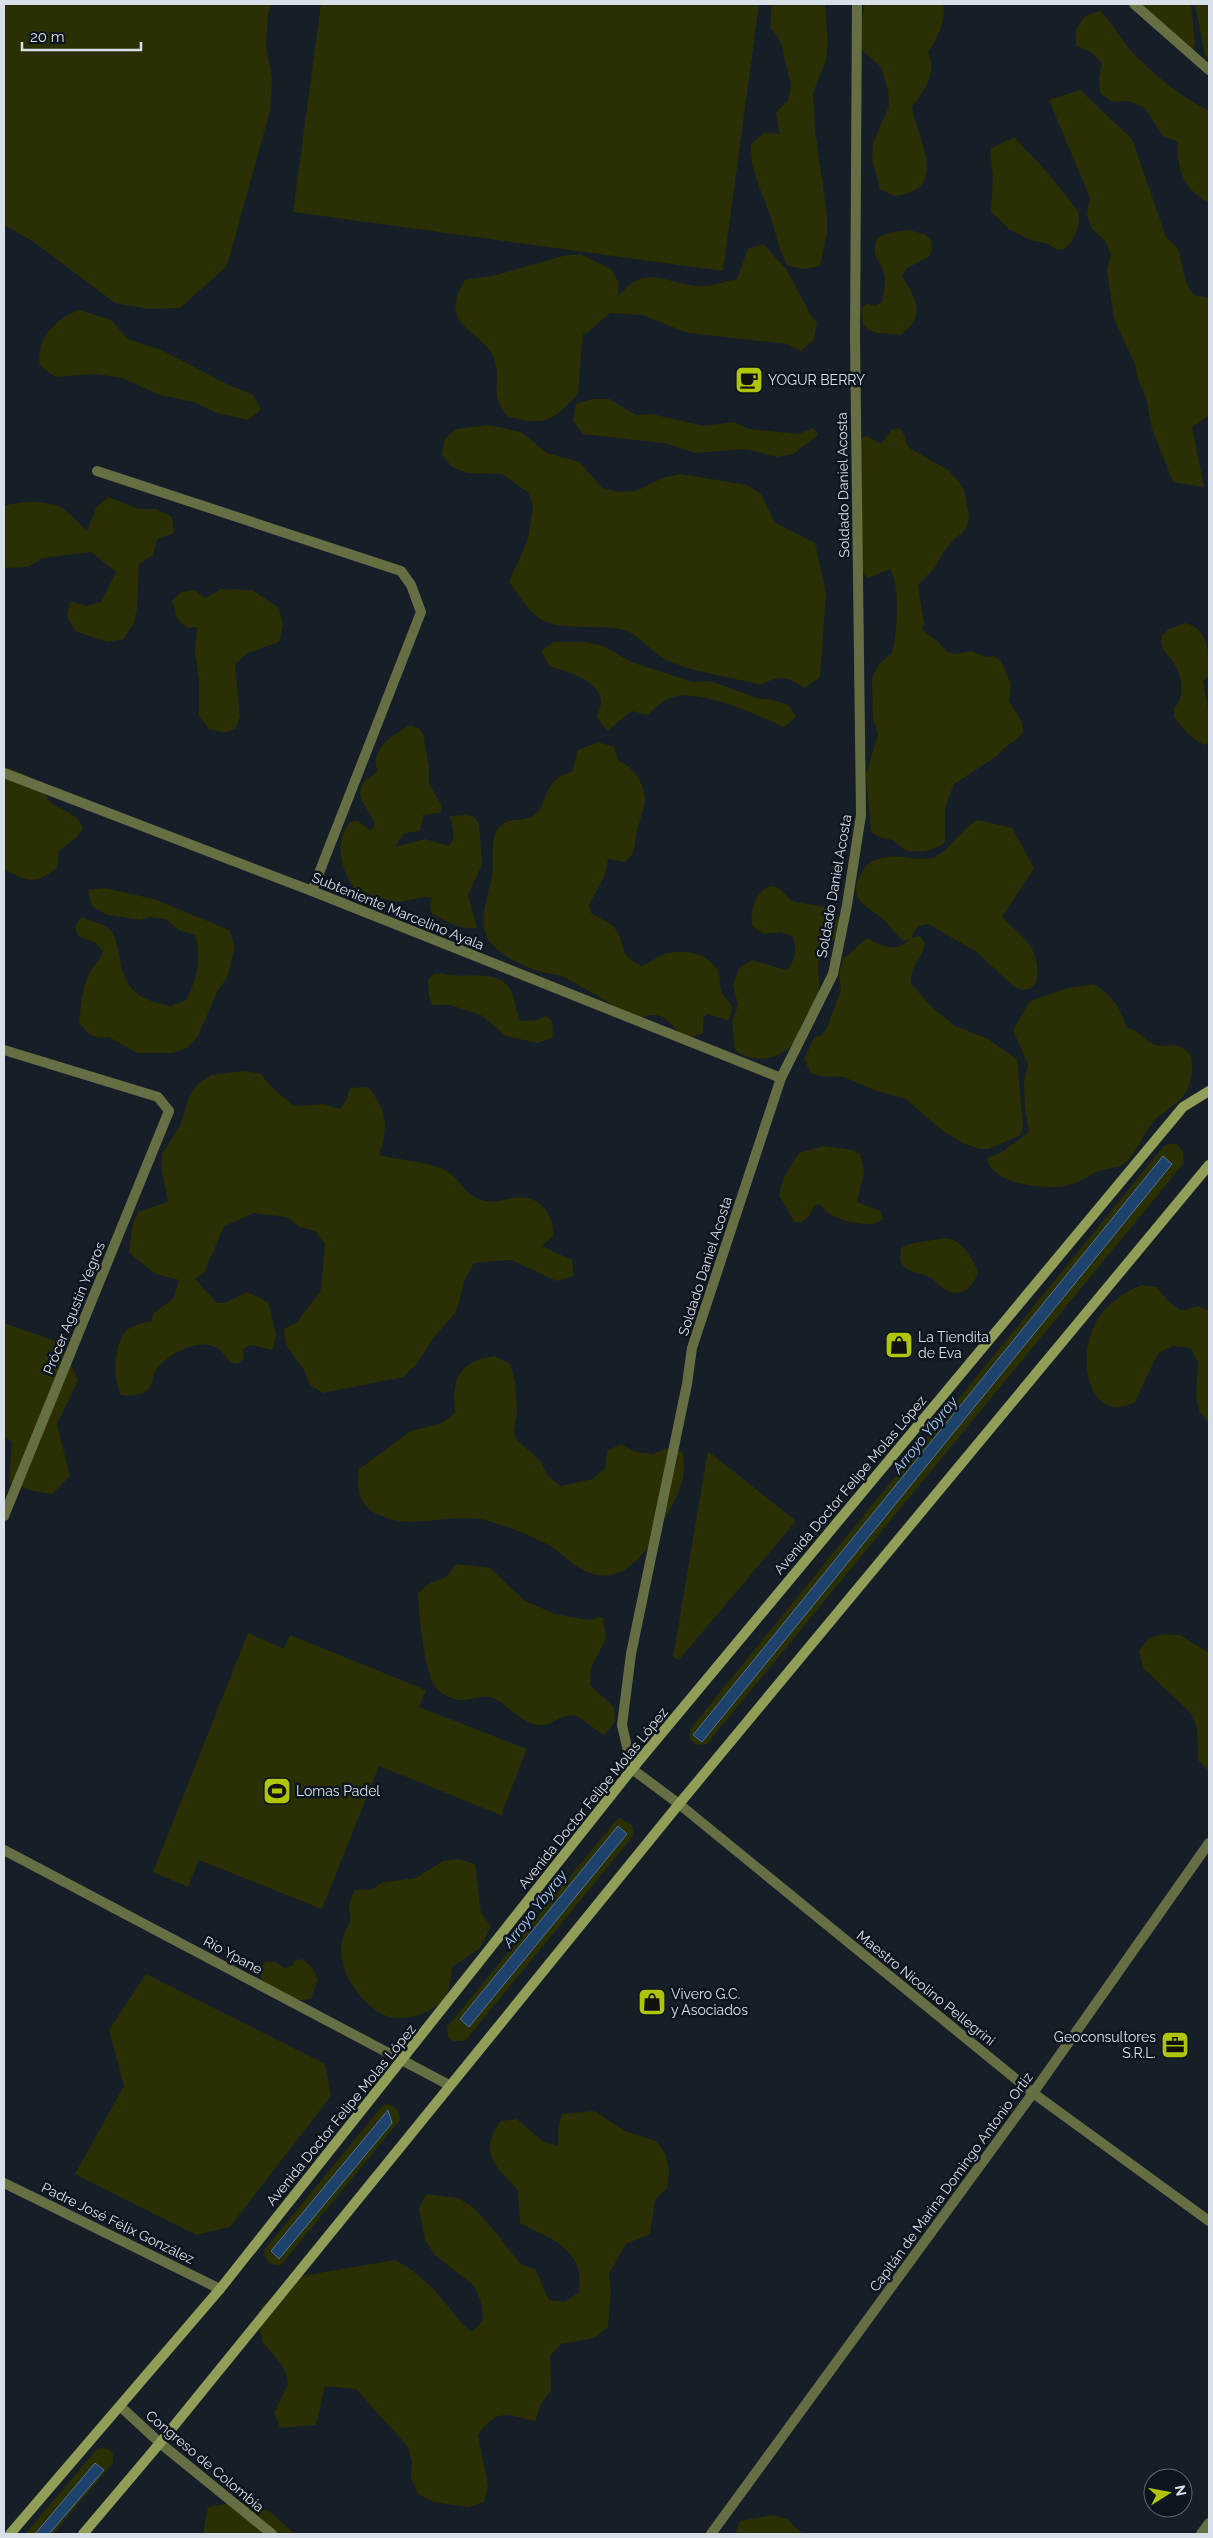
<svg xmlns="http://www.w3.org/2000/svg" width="1213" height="2538" font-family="Raleway,sans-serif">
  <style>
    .green { fill: #2a3004 }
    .water { fill: #1d426b; stroke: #567190 }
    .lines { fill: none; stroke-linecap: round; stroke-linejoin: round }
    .lane { stroke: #666f44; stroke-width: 10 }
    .street { stroke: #666f44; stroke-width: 10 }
    .secondary { stroke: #919e57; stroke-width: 10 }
    .labels { text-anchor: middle; stroke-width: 5; stroke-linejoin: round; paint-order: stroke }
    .poi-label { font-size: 14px; fill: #dae0e7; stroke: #0d151e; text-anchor: start }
    .street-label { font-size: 14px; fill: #dae0e7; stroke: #0d151e }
    .water-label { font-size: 15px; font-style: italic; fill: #a8caf2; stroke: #0d151e }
  </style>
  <rect width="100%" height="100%" fill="#161e28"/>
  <!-- green -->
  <g class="green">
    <path d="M4,4H271L268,15L266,46L272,78L270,111L227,266L180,308L148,309L115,303L34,242L4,225Z"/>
    <path d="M321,4H759L723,271L293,212Z"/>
    <path d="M772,4H825L828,44L826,60L813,93L815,130L827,215V233L820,266L804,269L788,266C777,247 775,227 767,207C759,185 750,168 751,144L764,133L780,134L776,112L788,101L791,85L780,40L770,27Z"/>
    <path d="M865,4H943C947,21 937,38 928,53C938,69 924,93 912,106C914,129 944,177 913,191C908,194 900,195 895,196L880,189L872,159L873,143L889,106L888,90L881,67L862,50L861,24Z"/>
    <path d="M1127,4H1191L1195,42L1193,51Z"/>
    <path d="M1195,4H1209V58L1205,56Z"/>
    <path d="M1100,11C1113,23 1120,39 1132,52C1153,74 1181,97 1209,111V203C1184,190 1176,169 1178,142L1163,136L1145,108L1129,101L1113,102L1100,93L1099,78L1102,63L1091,52L1076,46V30L1085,16Z"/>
    <path d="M1080,90L1132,139L1166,237L1178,248L1186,282L1194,295L1209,298V415L1192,427L1204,487L1173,482L1152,429L1146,397L1138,380L1135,364L1114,319L1107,270L1111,255L1105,240L1092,229L1087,214L1090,198L1049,100Z"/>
    <path d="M1014,137L1047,172L1078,211C1082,225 1074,241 1063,250L1055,249L1049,244L1033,241L1010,230L991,212L993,177L990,149Z"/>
    <path d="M908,230L924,234L931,240L932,249L929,257L907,268L902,276C916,300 927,315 901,335L877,333L869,330L863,325L861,309L867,303L875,306L882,302C883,294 887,282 884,274C880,258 869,256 878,237L892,232Z"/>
    <path d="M763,244L787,270L811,316L817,322L814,339L801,351L787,344L688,333L643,315L610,313L586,334L583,332L578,394C551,422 546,427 507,416C489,391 501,389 496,365C488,329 434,330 465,280L497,275L563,256L580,254L611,269L619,283L618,297C647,259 669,288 706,286C716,285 727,281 737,279L748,249Z"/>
    <path d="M79,310L111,320L128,339L161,350L231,386L247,392L254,396L261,410L248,420L217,413L194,402L160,395L122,378L96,374L55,377L40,366C35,340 55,319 79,310Z"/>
    <path d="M592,399H609L636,415L652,414L703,426L734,422L749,429L798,434L814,428L818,435L793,454L777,457L745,449L695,453L664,443L583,434L573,421L576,404Z"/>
    <path d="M489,425L521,432L547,453L580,462L602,488L620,492L636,491L665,477L681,474L747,485L761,494L775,523L815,543L826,593L820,677L805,688C787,677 780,674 761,685C736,678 686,671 665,659C650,651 641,636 624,630C613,627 602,627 590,627C540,626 538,623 509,582L528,539L533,508L529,493L502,474L467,473L452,467L442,455L445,438L457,429Z"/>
    <path d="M899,428L904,434L906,443L911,449L948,470L959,482L964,490L969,517L967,526L962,533L955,538L944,551L936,566L918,585L924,623L922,630L936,640L947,652L955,654L971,651L986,657L994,656L1001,661L1011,684L1009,701L1023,724V732L1017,739L1003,749L997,756L954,784L945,808V842C937,850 915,855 904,849C900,847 896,842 892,840C882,837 878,839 871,831L866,775L878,734L873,718L872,678L879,664L892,653C897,632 901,588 890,569L868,578L862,572L859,439L867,436L881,444L891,430Z"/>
    <path d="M108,497L139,509H156L172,517L174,533L157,539L153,555L139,564L137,609L133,625L123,639L107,642L75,631L67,617L70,601L86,606L101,602L116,572L91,552L43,558L28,567L4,568V506C21,501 47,499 63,509C72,515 79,524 87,531L96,508Z"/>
    <path d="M221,589L252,590L279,608L283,625L279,642L248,653L235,664L240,716L236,728L225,733L209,729L199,716V682L195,651L197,627L187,628L177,618L172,601L181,592L194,590L206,598Z"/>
    <path d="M1185,623C1210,629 1209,656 1209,676L1203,681L1209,714V743L1204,745L1190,736L1174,717V708C1186,698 1182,674 1173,662C1166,651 1159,650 1162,635L1169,629Z"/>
    <path d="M554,642H587L603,646L631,662L693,682L710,681L757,698L773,700L789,705L796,717L784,727C757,715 702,689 673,697C663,700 655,708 648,715L632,711L607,731L597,717C598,713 601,706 601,702C601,680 565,671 549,666L541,651Z"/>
    <path d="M410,725L418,728L423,734L429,767V784L442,806L440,813L423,815L420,831L404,833L395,847L425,839L449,846C457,836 452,828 450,816L466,815L474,817L479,823L482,864L468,895L477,928C461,930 446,921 432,914L430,906L432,898L424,897L400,902L359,894C342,874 332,844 350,822L358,821L371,831L375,824C370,809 353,799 364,782C367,778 374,775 377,771C371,747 392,736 410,725Z"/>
    <path d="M598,742L614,747L618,761C633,765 645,785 645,800C644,810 639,821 637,831C634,844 637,853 625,862L608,859L605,875L589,905L591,913C599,919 612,922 617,931C627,949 618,954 641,966C651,963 658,955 669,953C686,949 713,955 719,974C720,979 719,985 721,990C725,1004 739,1001 728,1020L708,1014L703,1017V1033C674,1047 675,1013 652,1015C647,1015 641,1018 636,1019C612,1005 588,990 564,977C555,973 546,974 538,971C524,967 490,950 486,935C479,914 489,897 492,876C495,858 486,829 509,821C516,819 525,820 531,817C549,810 540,779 572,772L578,750Z"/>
    <path d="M4,767C19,772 32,775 41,788C45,794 47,800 53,804C65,812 78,814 83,828L78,836L59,851L57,867C34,887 27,881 4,869Z"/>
    <path d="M978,820L1012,828L1034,868L1002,917C1023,938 1043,949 1036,983L1030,989L1022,990L1014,987L978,953L929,924C919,925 914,928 912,938L920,936L925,942C923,961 911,960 911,984L934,1009L955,1026L988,1039L1017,1059L1023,1127L1020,1135L989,1149H981L965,1144L943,1131L906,1099L874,1090L844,1077L819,1076L811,1073L804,1059L814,1038L822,1035L827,1028L841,990L839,974L843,959L867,938C883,946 895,954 910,939L903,941C895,933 888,923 879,916C863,903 848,898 861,874C867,862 875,858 888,857C902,855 917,861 931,858C948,854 961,828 978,820Z"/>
    <path d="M771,886C784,887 785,898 795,902C808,905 833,904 839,920C845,936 823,947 819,959C816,972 822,984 818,997C816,1007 808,1011 804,1019C801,1024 801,1031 798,1037C785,1059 755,1066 735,1050L732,1022L738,1005L733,985L739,968L752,960L786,970C796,961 798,947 792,936L780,932L763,934L752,926C750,912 755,890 771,886Z"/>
    <path d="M105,888L154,899L229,930L235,947L227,978L218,990L198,1036L187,1048L172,1053H137L109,1037L99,1038L90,1035L79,1023C81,1007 82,986 90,972C95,964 100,960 103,951L96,943L78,936L75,926L82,917C89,921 100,923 107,927C124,938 113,977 139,995C148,1001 161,1004 171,1006L186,1000C197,980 202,957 195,935L179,930L166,919L150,917L140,920L107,915L92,906L88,890Z"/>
    <path d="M442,973C463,981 498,966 511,991C516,1001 515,1011 521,1021L537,1020L546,1016L552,1021L553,1037L538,1043L514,1038L506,1036L481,1015L450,1005H433L429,997L428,980L434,974Z"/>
    <path d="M1094,984C1112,996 1120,1007 1127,1028C1142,1031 1144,1041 1155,1045C1163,1047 1173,1044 1181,1047C1199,1054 1192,1082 1184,1095C1178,1104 1164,1111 1156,1119C1143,1132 1138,1151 1125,1163C1117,1170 1105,1167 1096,1172C1085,1178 1078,1183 1065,1186C1044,1190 990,1184 987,1158L1002,1152L1029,1132L1025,1107L1024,1082L1028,1064L1013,1030L1030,1001L1068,988Z"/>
    <path d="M244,1071L261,1074L271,1087L294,1106L324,1104L340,1109L346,1101L350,1088L369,1087C387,1113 389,1125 379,1155C399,1160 424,1161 443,1169C459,1176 465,1196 482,1200C493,1203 501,1200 512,1198C538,1193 552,1211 554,1235L542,1246L572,1260L574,1276L557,1281L511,1260L474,1263L465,1279L456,1312L434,1337L416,1365L403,1377L323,1393L310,1385L304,1370L286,1345L284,1329L298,1321L321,1290L325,1244L315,1231L300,1227L287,1217L254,1213L224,1226L204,1273L195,1279L217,1303H225L247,1292L268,1302L276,1334L273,1350L250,1345L243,1349L244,1358L238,1364L230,1362C225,1356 221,1349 213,1346C195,1339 164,1356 155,1372C153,1376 153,1382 150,1387C145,1395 130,1397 121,1395C113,1380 113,1345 126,1331C132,1325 143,1323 151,1321L154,1313L174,1298L179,1280L156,1274L129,1253L132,1227L138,1212L168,1202L162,1171V1154L180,1126L189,1097L198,1084L211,1075Z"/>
    <path d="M1169,1144H1176L1183,1151L1184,1163L707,1744L697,1745L690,1739V1729L1163,1147Z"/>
    <path d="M824,1146L852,1150L860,1154L864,1171L857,1202L880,1211L883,1219C872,1230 840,1221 828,1213C825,1211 822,1207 819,1204L815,1205L809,1216L802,1222H794L779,1195L783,1179L799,1153Z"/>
    <path d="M946,1238C963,1240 972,1258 978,1272C973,1288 961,1299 944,1289C938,1285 935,1280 929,1277C918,1272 904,1272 900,1260L901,1248L908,1244Z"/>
    <path d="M1141,1285L1157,1287L1168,1301L1182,1311L1198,1306L1209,1311V1423L1199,1412L1196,1396L1198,1363L1191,1348L1173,1346L1158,1353L1135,1402C1130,1404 1125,1407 1120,1407C1114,1409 1104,1404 1100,1400C1080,1378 1084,1338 1101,1314C1111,1301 1127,1291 1141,1285Z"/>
    <path d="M4,1323L61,1343L78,1380L57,1424L70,1476L52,1494L32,1491L9,1482L12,1442L4,1436Z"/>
    <path d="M495,1356L510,1364L515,1380L517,1412L514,1431L515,1438L540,1461L548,1476L561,1486L593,1479L605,1468L607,1451L621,1444L636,1452L653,1454L668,1448L683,1452C688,1483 675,1499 661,1526C642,1560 617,1592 576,1566C567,1560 559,1551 549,1545C532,1536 504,1525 485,1520C449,1512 407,1533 373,1512C357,1501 357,1486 359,1469L411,1431L442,1423L455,1413C452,1379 458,1361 495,1356Z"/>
    <path d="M708,1451L796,1521L679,1660L673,1657Z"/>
    <path d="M456,1564L490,1568L525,1601L555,1614L587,1620L603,1617L606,1639L591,1668L590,1685L614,1707L615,1722L604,1735C597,1731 582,1718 576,1716C559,1712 551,1730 533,1724C518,1719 506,1703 491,1697C480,1694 466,1703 454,1699C450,1697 443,1695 440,1692C424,1680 419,1614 418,1593L430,1583L446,1577Z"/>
    <path d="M248,1633L284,1649L290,1635L426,1690L419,1707L527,1749L501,1815L379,1766L322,1909L199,1860L188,1887L153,1872Z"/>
    <path d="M1164,1634L1180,1635L1209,1653V1771L1198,1760L1197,1728L1191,1713L1143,1668L1139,1651L1149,1638Z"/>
    <path d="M620,1818L632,1825L634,1835L465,2041H453L448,2037L447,2027L617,1819Z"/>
    <path d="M459,1859L475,1864L481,1913L491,1926L480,1948L452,1967C451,1978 450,1991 443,2000C431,2014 400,2024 382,2014C361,2002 340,1974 341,1949C341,1936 348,1930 350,1920C351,1915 348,1909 349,1905C350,1900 353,1895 355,1890H370L384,1882L416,1878L443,1861Z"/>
    <path d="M303,1959L312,1968L318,1980L311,1999L299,2000L266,1984L261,1977L260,1968L266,1962H275L285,1968L293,1965L294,1961Z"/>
    <path d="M146,1974L325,2064L331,2096L230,2227L196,2235L75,2174L124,2086L109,2030Z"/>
    <path d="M389,2104L398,2110L400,2120L281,2265C270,2267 265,2261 264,2250L383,2105Z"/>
    <path d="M594,2111L625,2131L656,2141L666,2155L669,2172L667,2188L655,2200L650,2234L626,2244L609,2274L611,2290L608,2327L594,2338L561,2344L550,2356L551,2390L541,2404L535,2421C506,2415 497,2407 478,2435L488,2486L484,2502L468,2507L433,2502L418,2494L411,2478L412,2463L408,2447L356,2389L325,2386L316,2425L280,2428L274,2413L288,2384L284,2368L262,2341L259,2324L261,2307L296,2277L395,2260C415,2270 434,2288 448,2306C456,2317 461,2324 472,2332L483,2320L481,2302L474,2286L435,2255L425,2240L419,2209L426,2194L458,2198L473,2207L498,2235L520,2264L535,2269L549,2300L565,2302L579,2292C585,2248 552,2240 520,2223L518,2190C496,2167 477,2153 501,2121L517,2119L542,2141L558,2146V2130L562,2114Z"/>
    <path d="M102,2448L108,2449L113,2454V2463L53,2534H25L97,2449Z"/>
    <path d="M238,2502L269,2511L295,2534H203L208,2507Z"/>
    <path d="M773,2515L787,2519L803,2534H735L740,2521Z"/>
  </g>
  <!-- water -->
  <g class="water">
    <path d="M1163,1156L1172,1164L702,1742L693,1735Z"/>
    <path d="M618,1826L627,1834L469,2027L460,2019Z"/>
    <path d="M388,2110L392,2123L279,2259L271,2251Z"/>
    <path d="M95,2463L104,2470L49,2534H35Z"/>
  </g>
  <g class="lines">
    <!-- lane -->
    <path class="lane" d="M4,1050L158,1097L169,1111"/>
    <!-- street -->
    <g class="street">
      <path d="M857,4L855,339L861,815L847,905L833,974L781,1078L692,1348L687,1384L631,1654L622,1725L632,1769L679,1804L1033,2093L1209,2221"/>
      <path d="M1134,4L1209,70"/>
      <path d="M97,471L401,571L411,585L421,612L312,891"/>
      <path d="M4,773L312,891L781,1078"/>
      <path d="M4,1516L169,1111"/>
      <path d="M4,1850L449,2085"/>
      <path d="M4,2183L220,2289"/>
      <path d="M121,2407L160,2443L272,2534"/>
      <path d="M711,2534L1033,2093L1209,1843"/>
      <path d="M1201,2534L1209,2523"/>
    </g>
    <!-- secondary -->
    <g class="secondary">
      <path d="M10,2534L220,2289L632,1769L1183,1107L1209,1091"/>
      <path d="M83,2534L160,2443L679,1804L1209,1165"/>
    </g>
  </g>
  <!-- icons -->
  <defs>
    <symbol id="cafe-square" viewBox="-11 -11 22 22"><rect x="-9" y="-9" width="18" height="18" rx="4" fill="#aec509" stroke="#0d151e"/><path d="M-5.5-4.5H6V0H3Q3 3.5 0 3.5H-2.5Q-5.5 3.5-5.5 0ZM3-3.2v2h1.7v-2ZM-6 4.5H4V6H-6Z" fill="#111"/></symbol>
    <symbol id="shop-square" viewBox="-11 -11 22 22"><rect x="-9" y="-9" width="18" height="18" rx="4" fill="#aec509" stroke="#0d151e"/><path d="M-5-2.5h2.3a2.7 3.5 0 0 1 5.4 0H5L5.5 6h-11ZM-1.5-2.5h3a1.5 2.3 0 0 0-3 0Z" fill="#111"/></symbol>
    <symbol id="stadium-square" viewBox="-11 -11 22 22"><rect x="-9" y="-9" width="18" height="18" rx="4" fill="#aec509" stroke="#0d151e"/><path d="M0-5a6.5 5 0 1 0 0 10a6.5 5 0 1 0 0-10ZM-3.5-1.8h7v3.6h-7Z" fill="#111"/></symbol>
    <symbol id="office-square" viewBox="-11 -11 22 22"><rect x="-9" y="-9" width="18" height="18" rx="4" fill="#aec509" stroke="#0d151e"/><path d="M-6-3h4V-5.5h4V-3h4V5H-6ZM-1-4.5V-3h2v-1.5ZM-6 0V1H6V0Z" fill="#111"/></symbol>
  </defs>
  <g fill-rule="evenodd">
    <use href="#cafe-square" x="733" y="364" width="32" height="32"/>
    <use href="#shop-square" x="883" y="1329" width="32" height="32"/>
    <use href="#stadium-square" x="261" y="1775" width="32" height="32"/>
    <use href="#shop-square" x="636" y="1986" width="32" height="32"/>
    <use href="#office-square" x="1159" y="2029" width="32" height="32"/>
  </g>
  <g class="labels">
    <!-- poi labels -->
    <g class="poi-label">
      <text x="768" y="385">YOGUR BERRY</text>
      <text x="918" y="1342">La Tiendita<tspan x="918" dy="16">de Eva</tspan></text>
      <text x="296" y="1796">Lomas Padel</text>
      <text x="671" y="1999">Vivero G.C.<tspan x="671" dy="16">y Asociados</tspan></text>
      <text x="1156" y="2042" text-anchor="end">Geoconsultores<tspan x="1156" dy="16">S.R.L.</tspan></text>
    </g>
    <!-- street labels -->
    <g class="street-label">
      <text transform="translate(843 485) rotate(-91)" y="5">Soldado Daniel Acosta</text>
      <text transform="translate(834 886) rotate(-80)" y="5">Soldado Daniel Acosta</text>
      <text transform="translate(398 911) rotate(22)" y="5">Subteniente Marcelino Ayala</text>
      <text transform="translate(705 1266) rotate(-72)" y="5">Soldado Daniel Acosta</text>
      <text transform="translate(74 1308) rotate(-68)" y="5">Prócer Agustín Yegros</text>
      <text transform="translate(850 1485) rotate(-50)" y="5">Avenida Doctor Felipe Molas López</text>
      <text transform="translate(593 1798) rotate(-51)" y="5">Avenida Doctor Felipe Molas López</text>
      <text transform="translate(233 1955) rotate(28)" y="5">Río Ypane</text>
      <text transform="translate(926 1988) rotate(39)" y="5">Maestro Nicolino Pellegrini</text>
      <text transform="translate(341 2115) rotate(-51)" y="5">Avenida Doctor Felipe Molas López</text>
      <text transform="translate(951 2182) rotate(-54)" y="5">Capitán de Marina Domingo Antonio Ortiz</text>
      <text transform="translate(118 2223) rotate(26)" y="5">Padre José Félix González</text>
      <text transform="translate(205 2461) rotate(40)" y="5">Congreso de Colombia</text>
    </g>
    <!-- water labels -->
    <g class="water-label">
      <text transform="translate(925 1435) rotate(-51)" y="5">Arroyo Ybyray</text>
      <text transform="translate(535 1909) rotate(-52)" y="5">Arroyo Ybyray</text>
    </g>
  </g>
  <!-- border -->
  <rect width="1213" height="2538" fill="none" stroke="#dae0e7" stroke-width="10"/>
  <!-- north arrow -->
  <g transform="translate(1168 2493) rotate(79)"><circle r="24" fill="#0d151e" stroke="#5f666e"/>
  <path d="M0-4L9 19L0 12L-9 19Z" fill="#aec509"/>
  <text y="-8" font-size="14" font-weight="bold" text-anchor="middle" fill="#dae0e7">N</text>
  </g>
  <!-- scale -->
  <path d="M22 42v8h119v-8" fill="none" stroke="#dae0e7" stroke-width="2.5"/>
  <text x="30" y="42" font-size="15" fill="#dae0e7" stroke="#0d151e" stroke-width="4" paint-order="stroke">20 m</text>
</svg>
